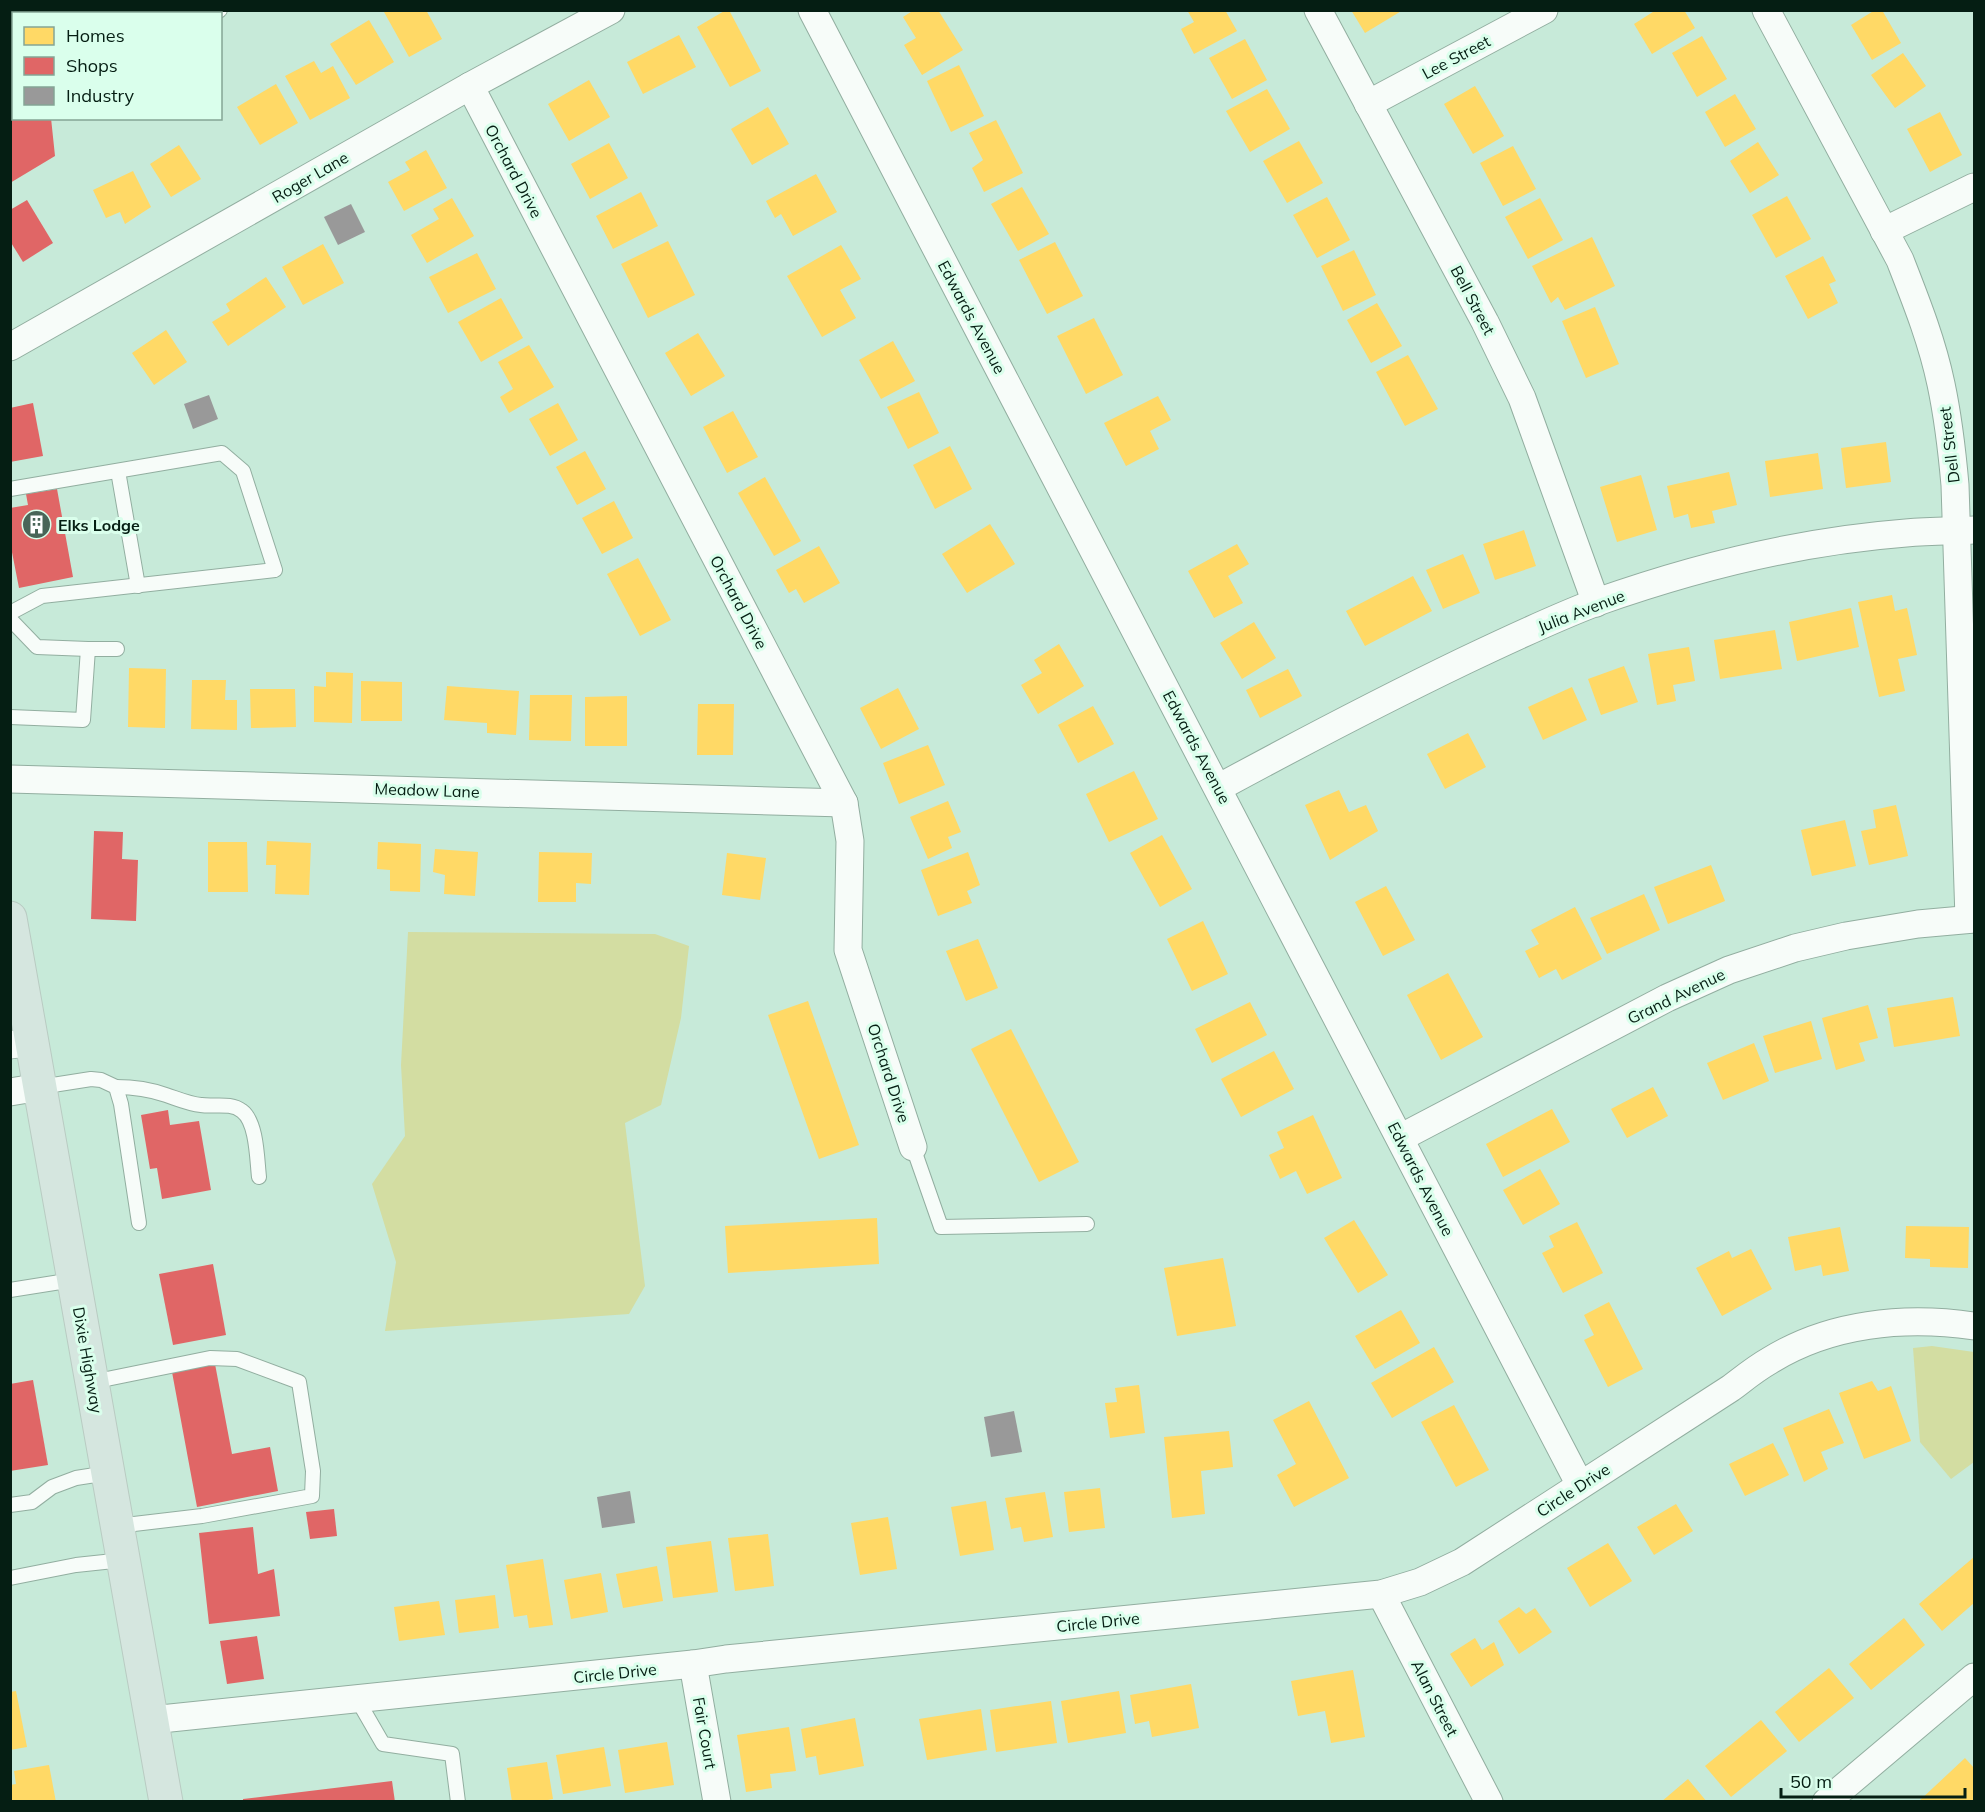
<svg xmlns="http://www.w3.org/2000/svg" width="1985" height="1812" font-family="Mulish,sans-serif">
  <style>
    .green { fill: #d3dda2 }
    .homes { fill: #ffd966 }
    .shops { fill: #e06666 }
    .industry { fill: #999 }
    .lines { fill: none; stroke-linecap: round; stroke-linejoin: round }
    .service-casing { stroke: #92aea0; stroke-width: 16 }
    .minor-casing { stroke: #92aea0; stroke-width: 29 }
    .primary-casing { stroke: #b9cbc2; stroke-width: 35 }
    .service { stroke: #f7fcf9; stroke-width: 14 }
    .minor { stroke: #f7fcf9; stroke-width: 27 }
    .primary { stroke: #d5e6df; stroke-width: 33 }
    .labels { text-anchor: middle; stroke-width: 6; stroke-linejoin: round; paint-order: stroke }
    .street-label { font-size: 16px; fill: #051e13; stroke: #daffec }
    .poi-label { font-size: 16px; font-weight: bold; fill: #051e13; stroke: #daffec; text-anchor: start }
  </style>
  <rect width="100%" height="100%" fill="#c7ead9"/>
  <!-- green -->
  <g class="green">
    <path d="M408,932L655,934L689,946L681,1018L661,1105L625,1123L645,1286L629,1314L385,1331L396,1262L372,1184L405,1136L401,1065Z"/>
    <path d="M1932,1346L1974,1352V1462L1951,1479L1920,1442L1913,1348Z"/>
  </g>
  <!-- homes -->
  <g class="homes">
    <path d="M385,10H426L442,39L409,57L384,12Z"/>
    <path d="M726,10H729L761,71L730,87L697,27Z"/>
    <path d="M914,10H938L963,50L922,75L904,45L916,38L903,17Z"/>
    <path d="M1187,10H1225L1237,31L1194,54L1181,29L1194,22Z"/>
    <path d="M1351,10H1403L1365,33Z"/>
    <path d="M1656,10H1684L1695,28L1652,54L1634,24Z"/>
    <path d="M1875,10H1882L1901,43L1872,60L1851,25Z"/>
    <path d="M369,20L394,62L356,85L330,44Z"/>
    <path d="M679,35L696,67L643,94L627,62Z"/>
    <path d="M1702,36L1727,79L1697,97L1672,53Z"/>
    <path d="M1245,39L1267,80L1232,99L1209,58Z"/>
    <path d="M1903,53L1926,86L1895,108L1871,75Z"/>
    <path d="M314,61L321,73L333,66L350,98L310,120L285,76Z"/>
    <path d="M959,65L984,116L951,132L927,81Z"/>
    <path d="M589,80L610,117L569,141L548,104Z"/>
    <path d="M276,84L298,123L260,145L237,107Z"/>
    <path d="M1475,86L1504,136L1473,154L1444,104Z"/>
    <path d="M1267,89L1290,129L1250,152L1226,111Z"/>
    <path d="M1735,94L1756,129L1725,147L1705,112Z"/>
    <path d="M768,107L789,144L752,165L731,129Z"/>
    <path d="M1940,112L1962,155L1930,172L1907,129Z"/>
    <path d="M996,120L1023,173L984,192L972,168L983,160L969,133Z"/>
    <path d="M1299,141L1323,183L1287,203L1263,161Z"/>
    <path d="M1758,142L1779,175L1750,193L1730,161Z"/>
    <path d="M609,143L628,178L590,199L571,164Z"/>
    <path d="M179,145L201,179L171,197L150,164Z"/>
    <path d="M1513,146L1536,189L1503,206L1480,163Z"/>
    <path d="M426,150L447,188L404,211L388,182L410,170L405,162Z"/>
    <path d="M133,171L151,207L125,224L120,212L106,218L93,190Z"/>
    <path d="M816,174L837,212L793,236L781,214L775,218L766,201Z"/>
    <path d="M1022,187L1049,234L1018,251L991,204Z"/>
    <path d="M641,192L658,226L613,249L596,216Z"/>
    <path d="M1787,196L1811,239L1776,258L1752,215Z"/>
    <path d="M1327,197L1350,240L1317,258L1293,215Z"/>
    <path d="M452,198L474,236L427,263L411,235L439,219L433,209Z"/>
    <path d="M1540,198L1563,240L1528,259L1505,217Z"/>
    <path d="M1592,237L1615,286L1565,310L1558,297L1551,303L1532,266Z"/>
    <path d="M668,241L695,295L648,318L621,264Z"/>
    <path d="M1055,242L1083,296L1047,314L1019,260Z"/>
    <path d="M323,244L344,283L303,305L282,267Z"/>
    <path d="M841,245L861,279L840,290L856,318L822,337L787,276Z"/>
    <path d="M1354,250L1376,295L1343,311L1321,266Z"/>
    <path d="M477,253L496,289L448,313L429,277Z"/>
    <path d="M1823,256L1836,281L1829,284L1838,303L1808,319L1785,276Z"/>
    <path d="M266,277L286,307L228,346L212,322L230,311L226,304Z"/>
    <path d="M501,298L523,338L481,362L458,322Z"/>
    <path d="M1377,303L1402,346L1371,363L1347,320Z"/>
    <path d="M1595,307L1619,364L1586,378L1562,321Z"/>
    <path d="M1094,318L1123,375L1086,394L1057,336Z"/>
    <path d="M166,330L187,362L154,385L132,353Z"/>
    <path d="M698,333L725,376L691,396L665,353Z"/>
    <path d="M893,341L915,381L881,399L859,360Z"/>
    <path d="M529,345L554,387L509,413L500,397L513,389L498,362Z"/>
    <path d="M1408,355L1438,409L1405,426L1376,372Z"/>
    <path d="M919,392L939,433L908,449L887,407Z"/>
    <path d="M1158,396L1171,420L1150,431L1159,449L1126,466L1104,423Z"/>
    <path d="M558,403L578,440L550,456L529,419Z"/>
    <path d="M733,411L758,457L727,473L703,427Z"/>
    <path d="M1886,442L1891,482L1846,488L1841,448Z"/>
    <path d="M950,446L972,489L935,509L913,465Z"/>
    <path d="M585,451L606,489L577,505L556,467Z"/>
    <path d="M1818,453L1823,489L1770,497L1765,461Z"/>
    <path d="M1729,472L1737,505L1712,511L1715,523L1691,528L1688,514L1674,518L1667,486Z"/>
    <path d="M1641,475L1657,530L1617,542L1600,487Z"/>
    <path d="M765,477L801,541L774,556L738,493Z"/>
    <path d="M614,501L633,538L602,554L582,518Z"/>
    <path d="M990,524L1015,564L967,593L942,554Z"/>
    <path d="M1524,530L1536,566L1495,580L1483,544Z"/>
    <path d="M1237,544L1249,564L1228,576L1243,603L1214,618L1188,571Z"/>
    <path d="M819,546L840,583L804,603L796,589L789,593L776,570Z"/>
    <path d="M1463,554L1480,593L1443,609L1426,570Z"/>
    <path d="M638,558L671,620L640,636L607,574Z"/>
    <path d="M1413,576L1432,611L1365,646L1346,611Z"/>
    <path d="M1892,595L1895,611L1907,608L1917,655L1898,659L1905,691L1879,697L1858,602Z"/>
    <path d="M1851,608L1859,647L1797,661L1789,622Z"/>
    <path d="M1254,622L1276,658L1242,679L1220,643Z"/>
    <path d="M1775,630L1782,669L1720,679L1714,640Z"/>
    <path d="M1059,644L1084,686L1038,714L1021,685L1042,673L1034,660Z"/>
    <path d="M1689,647L1695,681L1673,685L1676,701L1657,705L1648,654Z"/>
    <path d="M1624,666L1638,702L1601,715L1588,679Z"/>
    <path d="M129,668L166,669L165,728L128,727Z"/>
    <path d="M1288,669L1302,696L1260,718L1246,690Z"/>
    <path d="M326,672L353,673L352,723L314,722V686L326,687Z"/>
    <path d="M192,680H226L225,700H237V730L191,729Z"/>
    <path d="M361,681L402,682V721H361Z"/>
    <path d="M447,686L519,691L516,735L487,733V723L444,720Z"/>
    <path d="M1572,687L1587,720L1543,740L1528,707Z"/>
    <path d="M898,688L919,729L881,749L860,708Z"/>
    <path d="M250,689H295L296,727L251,728Z"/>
    <path d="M530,695H572L571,741L529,740Z"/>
    <path d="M627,696V746H585V697Z"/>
    <path d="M698,704H734L733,755H697Z"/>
    <path d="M1093,706L1114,744L1078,763L1058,725Z"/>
    <path d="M1468,733L1486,767L1445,789L1427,754Z"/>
    <path d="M928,745L945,785L899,804L883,763Z"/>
    <path d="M1134,771L1158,819L1109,842L1086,794Z"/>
    <path d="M1339,790L1349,812L1366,805L1378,831L1330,860L1305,805Z"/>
    <path d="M948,801L961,832L948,837L952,848L928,859L910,817Z"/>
    <path d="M1896,805L1908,856L1869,865L1861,831L1876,828L1873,810Z"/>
    <path d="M1845,820L1856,866L1812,876L1801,830Z"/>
    <path d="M1162,835L1192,889L1160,907L1130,853Z"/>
    <path d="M267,841L311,843L309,895L275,894L276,865H266Z"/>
    <path d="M208,842H247L248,892H208Z"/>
    <path d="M378,842L421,844L420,892L390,891V870L377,869Z"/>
    <path d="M435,849L478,852L475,896L444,894L445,875L433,872Z"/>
    <path d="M539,852L592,853L591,884L576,883V902H538Z"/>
    <path d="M968,852L980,885L967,891L972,903L938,916L921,870Z"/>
    <path d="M727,853L766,858L760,900L722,895Z"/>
    <path d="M1711,865L1725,901L1668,924L1654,887Z"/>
    <path d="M1386,886L1415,940L1383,956L1355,902Z"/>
    <path d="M1644,894L1660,930L1607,954L1590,918Z"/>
    <path d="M1575,907L1602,959L1562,980L1556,969L1539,978L1525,951L1539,944L1531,930Z"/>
    <path d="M1203,921L1228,974L1192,991L1167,939Z"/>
    <path d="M978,939L998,988L966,1001L946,951Z"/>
    <path d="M1448,973L1483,1037L1441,1060L1407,995Z"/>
    <path d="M1953,997L1960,1036L1894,1047L1887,1008Z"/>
    <path d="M808,1001L859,1145L819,1159L768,1015Z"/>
    <path d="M1250,1002L1267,1035L1212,1063L1195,1029Z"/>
    <path d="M1868,1005L1878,1038L1859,1043L1865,1061L1836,1070L1822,1018Z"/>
    <path d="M1811,1021L1822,1059L1775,1073L1763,1036Z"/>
    <path d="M1011,1029L1079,1162L1039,1182L971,1049Z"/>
    <path d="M1754,1043L1769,1081L1723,1100L1707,1063Z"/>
    <path d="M1274,1051L1294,1089L1241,1117L1221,1079Z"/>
    <path d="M1653,1087L1668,1116L1627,1138L1611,1109Z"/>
    <path d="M1552,1109L1570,1142L1503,1177L1486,1144Z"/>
    <path d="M1313,1115L1342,1178L1307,1194L1296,1171L1280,1179L1269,1155L1284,1148L1277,1132Z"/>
    <path d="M1540,1169L1560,1204L1523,1225L1503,1190Z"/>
    <path d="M877,1218L879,1264L728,1273L725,1226Z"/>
    <path d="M1354,1220L1388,1275L1358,1293L1324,1238Z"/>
    <path d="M1577,1222L1603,1273L1563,1293L1542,1253L1554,1247L1549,1236Z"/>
    <path d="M1906,1226L1969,1227L1968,1268L1930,1267V1259L1905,1258Z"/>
    <path d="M1840,1227L1849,1271L1823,1276L1821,1265L1795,1271L1788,1237Z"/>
    <path d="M1751,1249L1772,1289L1722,1316L1696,1268L1729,1251L1732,1258Z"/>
    <path d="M1223,1258L1236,1326L1177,1336L1164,1268Z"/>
    <path d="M1609,1302L1643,1369L1608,1387L1584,1340L1594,1335L1584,1315Z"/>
    <path d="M1401,1310L1420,1343L1375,1369L1355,1336Z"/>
    <path d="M1434,1347L1454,1382L1392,1418L1371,1383Z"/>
    <path d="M1872,1381L1878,1391L1891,1386L1911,1441L1864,1459L1839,1393Z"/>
    <path d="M1139,1385L1145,1433L1110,1438L1105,1403L1117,1402L1115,1388Z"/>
    <path d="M1309,1401L1349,1478L1294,1507L1277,1475L1296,1464L1273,1420Z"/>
    <path d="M1454,1405L1489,1470L1456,1487L1421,1422Z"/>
    <path d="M1829,1409L1844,1443L1821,1452L1828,1469L1804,1482L1783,1428Z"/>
    <path d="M1229,1431L1233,1467L1201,1471L1205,1514L1172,1518L1164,1437Z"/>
    <path d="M1773,1443L1789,1475L1745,1496L1729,1464Z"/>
    <path d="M1100,1488L1105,1528L1069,1532L1064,1492Z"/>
    <path d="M1045,1492L1053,1537L1024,1542L1021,1527L1011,1529L1005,1498Z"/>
    <path d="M986,1501L994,1550L960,1556L951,1507Z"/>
    <path d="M1676,1504L1693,1531L1654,1555L1637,1527Z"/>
    <path d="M888,1517L897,1569L860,1575L851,1523Z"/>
    <path d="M768,1534L774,1586L735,1591L728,1538Z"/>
    <path d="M711,1541L718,1592L673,1598L666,1547Z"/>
    <path d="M1608,1543L1632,1581L1590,1607L1567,1568Z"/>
    <path d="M1974,1557V1603L1942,1631L1919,1604Z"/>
    <path d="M543,1559L553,1625L529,1628L527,1615L514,1617L506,1565Z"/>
    <path d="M657,1566L663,1601L623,1608L616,1574Z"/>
    <path d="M601,1573L608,1612L571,1619L564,1580Z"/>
    <path d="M495,1595L499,1628L459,1633L455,1600Z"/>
    <path d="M439,1601L445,1635L399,1641L394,1607Z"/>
    <path d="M1519,1607L1526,1614L1535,1608L1552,1632L1519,1654L1498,1621Z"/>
    <path d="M1904,1618L1925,1645L1871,1690L1849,1664Z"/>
    <path d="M1475,1638L1482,1650L1494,1642L1504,1665L1471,1687L1450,1654Z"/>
    <path d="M1829,1668L1854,1698L1799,1742L1775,1712Z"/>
    <path d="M1353,1670L1365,1737L1331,1743L1325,1711L1298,1716L1291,1681Z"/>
    <path d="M1191,1684L1199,1728L1152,1737L1149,1721L1135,1724L1130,1695Z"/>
    <path d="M16,1691L27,1747L10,1750V1692Z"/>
    <path d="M1119,1691L1126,1733L1068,1743L1061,1701Z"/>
    <path d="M1051,1701L1057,1743L996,1752L990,1710Z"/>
    <path d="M981,1709L987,1750L927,1760L919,1719Z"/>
    <path d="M855,1718L864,1766L819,1775L816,1756L806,1758L801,1729Z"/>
    <path d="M1761,1720L1787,1751L1731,1797L1705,1766Z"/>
    <path d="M789,1727L796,1771L770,1774L772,1788L746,1792L737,1735Z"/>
    <path d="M667,1742L674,1785L625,1793L618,1750Z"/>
    <path d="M604,1747L611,1786L563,1794L556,1755Z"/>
    <path d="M1965,1758L1974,1768V1802H1918Z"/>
    <path d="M547,1762L553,1799L538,1802H512L507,1768Z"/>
    <path d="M49,1765L56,1802H10V1785L16,1784L14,1771Z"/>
    <path d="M1688,1779L1707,1802H1661Z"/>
  </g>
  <!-- shops -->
  <g class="shops">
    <path d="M10,93H14V118H51L55,156L10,183Z"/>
    <path d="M27,200L53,243L23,262L10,241V210Z"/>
    <path d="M33,403L43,456L10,462V408Z"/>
    <path d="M57,489L73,577L19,588L10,542V508L28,505L26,494Z"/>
    <path d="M94,831L123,832L122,859L138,860L136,921L91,919Z"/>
    <path d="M168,1110L170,1125L199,1121L211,1190L162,1199L157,1168L150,1169L141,1115Z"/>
    <path d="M213,1264L226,1335L173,1345L159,1274Z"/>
    <path d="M215,1364L232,1454L270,1447L278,1491L197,1507L172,1372Z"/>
    <path d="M33,1380L48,1465L10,1471V1384Z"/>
    <path d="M334,1509L337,1536L310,1539L306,1512Z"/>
    <path d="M253,1527L258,1574L274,1569L280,1616L209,1624L199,1533Z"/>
    <path d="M257,1636L264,1679L227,1684L220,1641Z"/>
    <path d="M392,1781L395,1802H243V1799Z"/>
  </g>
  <!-- industry -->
  <g class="industry">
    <path d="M351,204L365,232L338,245L324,217Z"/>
    <path d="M209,395L218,419L193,429L184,404Z"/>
    <path d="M1014,1411L1022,1452L991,1457L984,1417Z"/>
    <path d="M630,1491L635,1523L602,1528L597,1497Z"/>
  </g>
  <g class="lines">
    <defs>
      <g id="service">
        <path d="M214,14L220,10"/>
        <path d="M118,471L138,586"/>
        <path d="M10,489L222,453L243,471L275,570L42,596L10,613"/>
        <path d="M10,619L37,647L88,649"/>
        <path d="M10,717L83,720L88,649H117"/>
        <path d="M40,1087L91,1079L101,1080L116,1087L121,1104L139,1223"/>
        <path d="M116,1087C133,1087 149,1089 166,1095C178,1099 189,1104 201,1105C214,1107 231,1102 242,1111C257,1122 257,1160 259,1177"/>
        <path d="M913,1147L941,1227L1087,1224"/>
        <path d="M10,1290L73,1280"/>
        <path d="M92,1382L210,1358L237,1359L299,1382L313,1471L312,1496L202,1516L117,1526"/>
        <path d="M10,1505L32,1502L52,1487L76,1478L108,1473"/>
        <path d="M10,1578L76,1565L123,1560"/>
        <path d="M357,1699L383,1744L452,1754L458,1802"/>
      </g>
      <g id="minor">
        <path d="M812,10L1580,1485"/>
        <path d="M1318,10L1485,322L1522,398L1596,603"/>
        <path d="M1766,10L1900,260C1916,301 1932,341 1941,384C1948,417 1952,451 1955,485L1969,919"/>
        <path d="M10,47H14"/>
        <path d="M470,86L844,803L850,841L848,950L913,1147"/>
        <path d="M1368,104L1544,10"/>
        <path d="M1884,231L1974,187"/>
        <path d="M10,347L470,86L611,10"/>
        <path d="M10,779L844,803"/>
        <path d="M1218,788C1299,744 1381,701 1464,661C1508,640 1552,619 1597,602C1696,567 1801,541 1906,533C1929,531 1952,531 1974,530"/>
        <path d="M10,1045L32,1042"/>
        <path d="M10,1092L40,1087"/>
        <path d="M1400,1138L1667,998L1729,970L1795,948L1846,936L1918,924L1974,919"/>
        <path d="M1381,1594L1489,1802"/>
        <path d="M693,1664L717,1802"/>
        <path d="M151,1720L693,1664L726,1659L1381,1594L1420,1582L1462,1562L1731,1388C1743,1379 1755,1369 1769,1361C1830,1323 1904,1316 1974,1326"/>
        <path d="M1826,1802L1974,1677"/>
      </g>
      <path id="primary" d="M10,918L166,1802"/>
    </defs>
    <!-- service casing -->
    <use href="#service" class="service-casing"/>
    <!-- minor casing -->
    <use href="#minor" class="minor-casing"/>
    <!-- primary casing -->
    <use href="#primary" class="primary-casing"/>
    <!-- service -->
    <use href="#service" class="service"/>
    <!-- minor -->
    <use href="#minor" class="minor"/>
    <!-- primary -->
    <use href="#primary" class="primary"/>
  </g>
  <!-- icons -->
  <defs>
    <symbol id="building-disc" viewBox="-11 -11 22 22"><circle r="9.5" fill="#496558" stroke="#daffec"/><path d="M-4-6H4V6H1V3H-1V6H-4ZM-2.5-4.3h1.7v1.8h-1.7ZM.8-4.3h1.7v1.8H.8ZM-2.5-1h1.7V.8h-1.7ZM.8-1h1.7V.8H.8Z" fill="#fff"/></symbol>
  </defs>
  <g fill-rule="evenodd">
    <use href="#building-disc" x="20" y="508" width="33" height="33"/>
  </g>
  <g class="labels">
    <!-- street labels -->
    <g class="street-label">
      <text transform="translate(1456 57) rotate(-28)" y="6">Lee Street</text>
      <text transform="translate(514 171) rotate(62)" y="6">Orchard Drive</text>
      <text transform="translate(310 177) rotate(-30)" y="6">Roger Lane</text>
      <text transform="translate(1473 300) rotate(62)" y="6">Bell Street</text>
      <text transform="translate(972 317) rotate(62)" y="6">Edwards Avenue</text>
      <text transform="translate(1949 445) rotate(-97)" y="6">Dell Street</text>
      <text transform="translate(739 602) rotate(62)" y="6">Orchard Drive</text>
      <text transform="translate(1581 611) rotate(-21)" y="6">Julia Avenue</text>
      <text transform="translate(1197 747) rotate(62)" y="6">Edwards Avenue</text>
      <text transform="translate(427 790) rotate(2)" y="6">Meadow Lane</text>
      <text transform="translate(1676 996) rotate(-26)" y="6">Grand Avenue</text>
      <text transform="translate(889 1073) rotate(72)" y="6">Orchard Drive</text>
      <text transform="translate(1421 1179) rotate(63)" y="6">Edwards Avenue</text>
      <text transform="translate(88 1360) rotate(80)" y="6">Dixie Highway</text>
      <text transform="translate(1573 1490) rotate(-33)" y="6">Circle Drive</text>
      <text transform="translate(1098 1622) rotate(-6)" y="6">Circle Drive</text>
      <text transform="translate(615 1673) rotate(-6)" y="6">Circle Drive</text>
      <text transform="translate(1435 1698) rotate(63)" y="6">Alan Street</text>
      <text transform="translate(705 1733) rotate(80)" y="6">Fair Court</text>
    </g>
    <!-- poi labels -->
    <g class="poi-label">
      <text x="58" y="531">Elks Lodge</text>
    </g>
  </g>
  <!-- border -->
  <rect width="1985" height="1812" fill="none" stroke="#051e13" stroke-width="24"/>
  <!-- legend -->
  <rect x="12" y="12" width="210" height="108" fill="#daffec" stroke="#85a595" stroke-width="1.5"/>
  <rect x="24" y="27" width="30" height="18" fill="#ffd966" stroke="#85a595" stroke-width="1.5"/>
  <text x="66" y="42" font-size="18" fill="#051e13">Homes</text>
  <rect x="24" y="57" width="30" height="18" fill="#e06666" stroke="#85a595" stroke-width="1.5"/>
  <text x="66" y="72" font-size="18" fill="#051e13">Shops</text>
  <rect x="24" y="87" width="30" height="18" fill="#999999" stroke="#85a595" stroke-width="1.5"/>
  <text x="66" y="102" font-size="18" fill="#051e13">Industry</text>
  <!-- scale -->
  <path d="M1781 1788v9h184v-9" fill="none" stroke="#051e13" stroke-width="3"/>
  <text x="1790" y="1788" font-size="18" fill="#051e13" stroke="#daffec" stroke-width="4.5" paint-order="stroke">50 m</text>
</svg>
